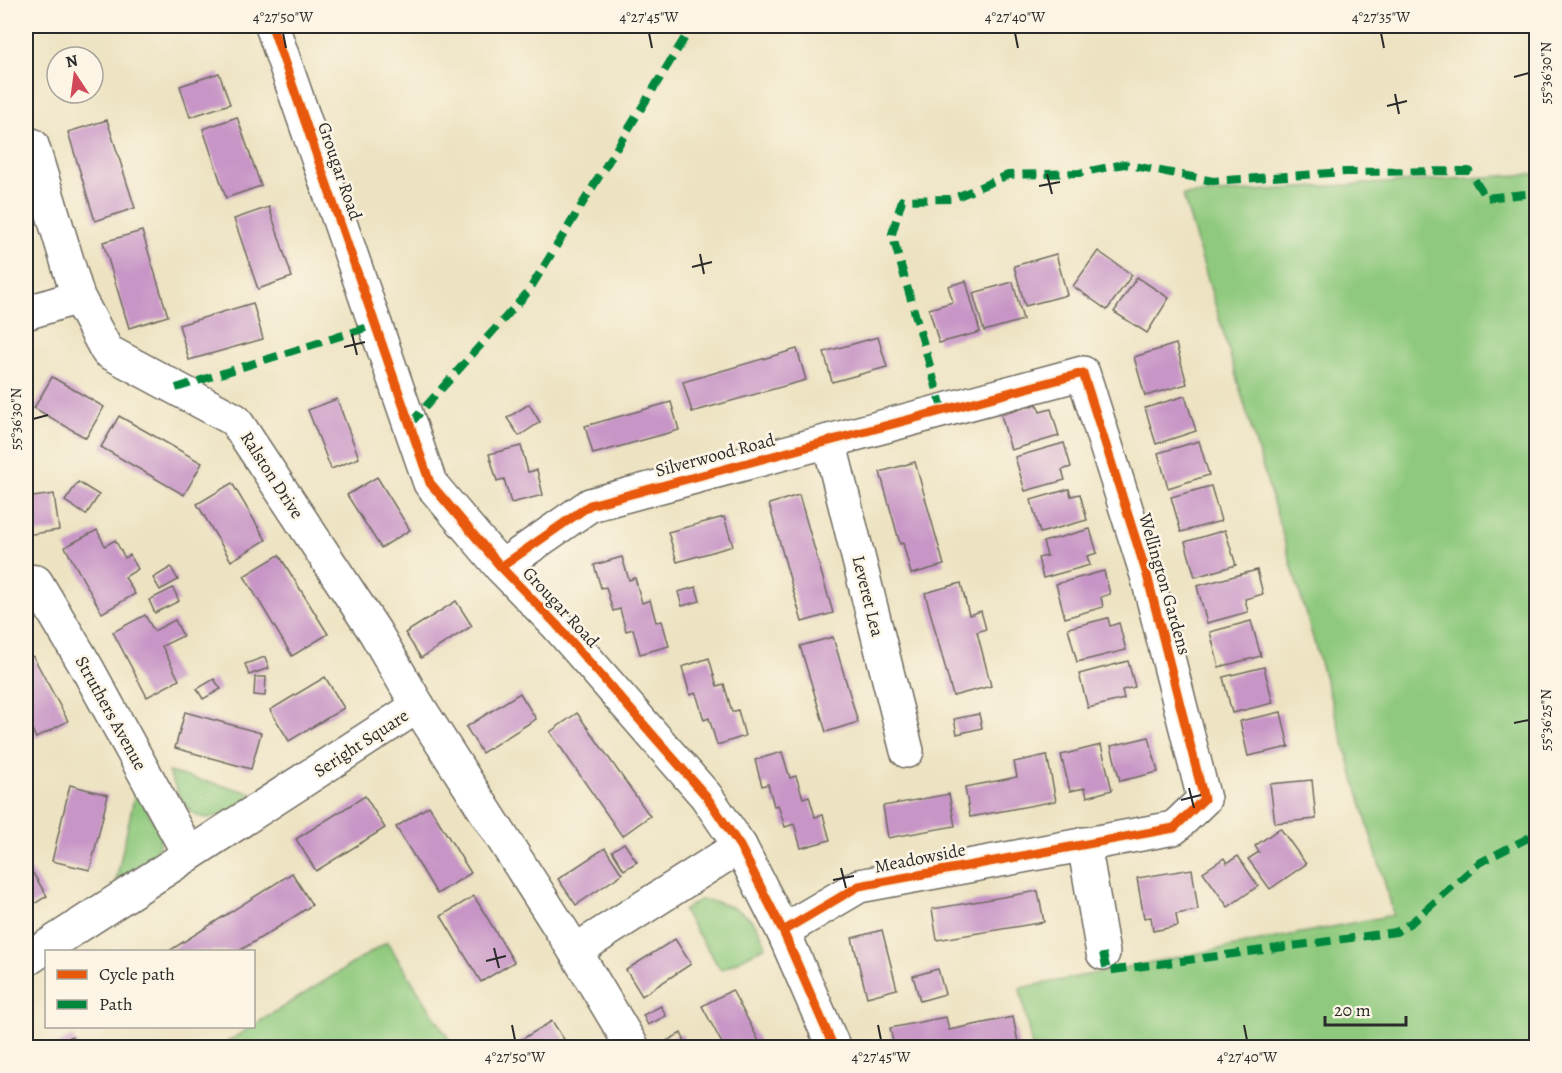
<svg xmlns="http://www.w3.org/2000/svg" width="1562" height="1073" font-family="Alegreya,serif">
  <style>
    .green { fill: #8ec97d; stroke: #5c7a54; stroke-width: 1.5 }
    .building { fill: #c795c6 }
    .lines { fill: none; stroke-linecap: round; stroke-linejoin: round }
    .minor-casing { stroke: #6f6b60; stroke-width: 36 }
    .minor { stroke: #fff; stroke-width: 33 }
    .quiet { stroke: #00873e; stroke-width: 8; stroke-dasharray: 15 8; stroke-linecap: butt }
    .cycleway-casing { stroke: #fcf5e5; stroke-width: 13 }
    .cycleway { stroke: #e8590c; stroke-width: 9 }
    .ticks { fill: none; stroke: #2b2b2b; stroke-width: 2 }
    .labels { text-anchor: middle; stroke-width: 5; stroke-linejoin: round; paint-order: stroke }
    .street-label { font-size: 18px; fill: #2b2b2b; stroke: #fcf5e5 }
    .neatline { fill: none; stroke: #2b2b2b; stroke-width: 2 }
    .ticks-label { font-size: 15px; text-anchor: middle; fill: #2b2b2b }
  </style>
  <rect width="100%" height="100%" fill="#fcf5e5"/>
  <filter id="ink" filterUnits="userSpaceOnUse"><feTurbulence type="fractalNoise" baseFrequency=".0167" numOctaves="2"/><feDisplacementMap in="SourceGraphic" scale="12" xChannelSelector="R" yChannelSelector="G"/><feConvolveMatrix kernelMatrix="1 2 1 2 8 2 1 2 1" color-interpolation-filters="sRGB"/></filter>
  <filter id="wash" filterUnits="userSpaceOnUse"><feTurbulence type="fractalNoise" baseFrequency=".008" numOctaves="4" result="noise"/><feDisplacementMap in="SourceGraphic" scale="24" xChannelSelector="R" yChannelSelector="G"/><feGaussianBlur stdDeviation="1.35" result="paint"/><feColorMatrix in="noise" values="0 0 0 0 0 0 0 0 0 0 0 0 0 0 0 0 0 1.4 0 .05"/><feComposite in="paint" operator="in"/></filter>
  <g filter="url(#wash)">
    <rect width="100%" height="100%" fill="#ede3c2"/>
    <!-- green -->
    <g class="green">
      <path d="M1536,174V1047H1032L1020,988L1393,915L1390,901L1183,195Z"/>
      <path d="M168,772L252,793C239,807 212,827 193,813C181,804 175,784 168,772Z"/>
      <path d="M136,789L161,836L159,845L154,855L116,881Z"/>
      <path d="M699,900C721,901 745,909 758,928C761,933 763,940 766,946L721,970L683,911Z"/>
      <path d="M387,942L454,1047H219Z"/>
    </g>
    <g id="blocks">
      <!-- building -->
      <g class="building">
        <path d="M219,73L230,104L190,117L180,86Z"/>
        <path d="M237,117L261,186L226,198L203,129Z"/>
        <path d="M107,120L135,208L95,221L68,132Z"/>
        <path d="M269,207L292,277L258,289L234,219Z"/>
        <path d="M142,231L168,316L129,328L103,242Z"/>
        <path d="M1098,251L1132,275L1107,310L1073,286Z"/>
        <path d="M1056,254L1067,295L1025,306L1014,266Z"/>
        <path d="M1137,277L1169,298L1147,333L1114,312Z"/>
        <path d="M966,281L980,332L939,343L929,309L953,302L948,286Z"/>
        <path d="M1013,282L1023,320L984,331L973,293Z"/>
        <path d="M253,303L263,339L189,360L179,325Z"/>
        <path d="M878,337L887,367L832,382L824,352Z"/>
        <path d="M1176,344L1187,384L1145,396L1134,357Z"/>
        <path d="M797,349L806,380L692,412L683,382Z"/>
        <path d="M52,377L104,407L86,438L34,408Z"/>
        <path d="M1185,396L1196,431L1156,444L1145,408Z"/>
        <path d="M337,399L359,458L331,469L308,410Z"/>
        <path d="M671,402L679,430L593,454L585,426Z"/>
        <path d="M529,404L540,422L519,436L507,418Z"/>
        <path d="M1037,404L1040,412L1051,409L1059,436L1011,450L1001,415Z"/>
        <path d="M119,416L202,463L184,495L101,447Z"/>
        <path d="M1199,441L1209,475L1168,488L1158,453Z"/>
        <path d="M1064,443L1071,467L1062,470L1065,480L1025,491L1015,457Z"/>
        <path d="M521,446L528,472L537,470L543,495L511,503L504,479L497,481L489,454Z"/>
        <path d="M915,462L944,565L911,574L903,543L900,544L880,472Z"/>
        <path d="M377,477L410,530L381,548L347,495Z"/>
        <path d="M78,482L99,495L86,515L65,501Z"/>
        <path d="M232,483L266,540L231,561L197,504Z"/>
        <path d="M1211,486L1221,521L1181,532L1171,497Z"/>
        <path d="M1069,489L1071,496L1080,494L1087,520L1040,533L1031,500Z"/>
        <path d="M54,494L59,530L26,535V498Z"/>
        <path d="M799,495L833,613L802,622L769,504Z"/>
        <path d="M724,517L733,546L677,562L668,532Z"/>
        <path d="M1090,529L1097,553L1087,556L1090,565L1043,578L1038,558L1047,556L1043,542Z"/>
        <path d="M97,530L105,546L115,540L125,558L130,555L138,569L125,577L135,594L102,613L65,547Z"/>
        <path d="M1225,530L1236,565L1195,577L1185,542Z"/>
        <path d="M279,555L328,634L292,656L244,576Z"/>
        <path d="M622,557L629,580L635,578L642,603L650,600L656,622L662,621L669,646L640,654L633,629L626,631L620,609L613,611L606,587L601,588L594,565Z"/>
        <path d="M171,567L178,580L160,590L153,578Z"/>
        <path d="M1257,570L1263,594L1245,599L1248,612L1207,623L1197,586Z"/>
        <path d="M1104,571L1110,594L1101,597L1103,607L1065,618L1056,584Z"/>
        <path d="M961,583L969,615L981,611L986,629L977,632L991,686L953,696L925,593Z"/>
        <path d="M696,587L700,601L682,606L678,592Z"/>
        <path d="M173,588L179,601L155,613L149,600Z"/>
        <path d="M456,601L472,626L421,658L405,633Z"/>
        <path d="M145,615L154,631L175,620L183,636L162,646L179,680L147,697L113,632Z"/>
        <path d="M1108,618L1110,626L1119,623L1126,650L1077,662L1068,628Z"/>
        <path d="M1251,621L1261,656L1219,667L1210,632Z"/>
        <path d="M833,637L858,722L826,732L800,646Z"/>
        <path d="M33,656L68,721L36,738L26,717V660Z"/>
        <path d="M265,657L269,668L249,675L245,664Z"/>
        <path d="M709,658L717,686L724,684L732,712L738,710L745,736L717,745L709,718L704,720L696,693L690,695L682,667Z"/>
        <path d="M1128,661L1135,687L1122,690L1124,699L1088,708L1079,674Z"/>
        <path d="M1264,667L1273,703L1232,713L1223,677Z"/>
        <path d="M255,677H266L265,696L254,695Z"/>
        <path d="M325,677L344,708L289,741L270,710Z"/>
        <path d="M214,679L221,689L203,699L197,689Z"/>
        <path d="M520,693L536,719L482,753L466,727Z"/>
        <path d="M185,712L261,733L251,769L175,748Z"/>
        <path d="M1281,712L1289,747L1248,756L1240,721Z"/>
        <path d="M577,713L650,816L622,836L550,732Z"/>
        <path d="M979,714L982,728L957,734L954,719Z"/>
        <path d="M1149,737L1158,772L1120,781L1111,746Z"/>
        <path d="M1101,745L1112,790L1087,797L1085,788L1070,791L1061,755Z"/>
        <path d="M782,752L790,778L796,776L803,798L809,796L815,817L823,815L830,840L801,848L794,824L785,827L778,805L774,806L768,784L762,786L755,760Z"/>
        <path d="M1047,755L1056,801L970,817L965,787L1017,777L1014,762Z"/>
        <path d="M1312,780L1316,819L1275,823L1270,784Z"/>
        <path d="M70,785L108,795L90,870L52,861Z"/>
        <path d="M949,794L955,826L888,838L883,806Z"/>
        <path d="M365,796L385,828L316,871L296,839Z"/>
        <path d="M429,806L471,873L437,894L396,827Z"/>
        <path d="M1280,828L1306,864L1270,889L1248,859L1259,852L1255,846Z"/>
        <path d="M624,843L637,862L624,870L612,851Z"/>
        <path d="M605,848L622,874L576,905L558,879Z"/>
        <path d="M1238,856L1258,886L1228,907L1203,872L1224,858L1227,863Z"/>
        <path d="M26,862L47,896L26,909Z"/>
        <path d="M1192,869L1198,910L1176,914L1178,926L1153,931L1151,917L1144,918L1137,878Z"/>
        <path d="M292,873L312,905L280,926L239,951H169Z"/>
        <path d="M1038,891L1044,922L937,940L932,909Z"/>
        <path d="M474,896L514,962L481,982L441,916Z"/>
        <path d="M882,930L897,989L867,997L852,938Z"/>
        <path d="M675,939L691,964L642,996L626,970Z"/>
        <path d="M938,969L945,994L920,1001L913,976Z"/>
        <path d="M732,990L747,1018L762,1047H724L717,1034L702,1006Z"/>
        <path d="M661,1006L666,1016L648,1025L643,1015Z"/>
        <path d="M946,1017L949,1030L1013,1017L1019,1047H894L890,1028Z"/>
        <path d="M552,1021L569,1047H523L519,1041Z"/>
        <path d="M681,1033L686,1044L680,1047H663L661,1044Z"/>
        <path d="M72,1036L79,1047H53Z"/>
      </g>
    </g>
  </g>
  <g filter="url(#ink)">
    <use href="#blocks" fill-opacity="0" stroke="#6f6b60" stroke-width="1.5"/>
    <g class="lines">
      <defs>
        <g id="minor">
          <path d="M272,26L430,483L501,567L556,624L706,796L740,846L783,931L834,1048"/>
          <path d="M32,145L78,297L107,351L235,420L375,632L418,706L575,951L633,1048"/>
          <path d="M26,313L78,297"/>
          <path d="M829,441L907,751"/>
          <path d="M501,567L590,505L1083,373L1147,575L1204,799L1174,828L859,886L783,931"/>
          <path d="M26,581L36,582L87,668L189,854"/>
          <path d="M1084,844L1103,953"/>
          <path d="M575,951L740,846"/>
          <path d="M26,960L418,706"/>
        </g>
      </defs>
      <!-- minor casing -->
      <use href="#minor" class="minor-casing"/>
      <!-- minor -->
      <use href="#minor" class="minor"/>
      <!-- quiet -->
      <g class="quiet">
        <path d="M176,388L375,325"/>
        <path d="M943,411L892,234L902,200L952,199L1008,175L1079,173L1124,164L1213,181L1346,172L1469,171L1486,198L1536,193"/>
        <path d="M410,424L528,292L692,26"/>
        <path d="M1103,953L1107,971L1396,932L1412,922L1479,863L1536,834"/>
      </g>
      <defs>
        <g id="cycleway">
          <path d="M272,26L430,483L501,567L556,624L706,796L740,846L783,931L834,1048"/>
          <path d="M501,567L590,505L1083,373L1147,575L1204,799L1174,828L859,886L783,931"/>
        </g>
      </defs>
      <!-- cycleway casing -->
      <use href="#cycleway" class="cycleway-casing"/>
      <!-- cycleway -->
      <use href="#cycleway" class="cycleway"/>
    </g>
  </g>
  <!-- ticks -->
  <path class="ticks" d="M283,33L286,48M649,33L652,48M1015,33L1018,48M1381,33L1384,48M1514,77L1529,73M1395,94L1399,114M1387,106L1407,101M1047,174L1052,194M1039,186L1060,182M700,254L704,274M692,267L712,262M352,334L357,355M344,347L365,342M33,419L48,415M1514,723L1529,720M1189,788L1194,808M1181,800L1201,795M841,868L846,888M833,880L854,876M494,948L499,968M486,961L506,956M512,1025L515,1040M878,1025L881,1040M1244,1025L1247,1040"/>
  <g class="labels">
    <!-- street labels -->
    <g class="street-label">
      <text transform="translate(340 171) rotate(71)" y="6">Grougar Road</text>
      <text transform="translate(715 455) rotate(-15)" y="6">Silverwood Road</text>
      <text transform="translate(272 475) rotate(57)" y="6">Ralston Drive</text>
      <text transform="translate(1165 584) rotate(74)" y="6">Wellington Gardens</text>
      <text transform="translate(868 596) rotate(76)" y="6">Leveret Lea</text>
      <text transform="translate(561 607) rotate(47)" y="6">Grougar Road</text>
      <text transform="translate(111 713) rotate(61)" y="6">Struthers Avenue</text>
      <text transform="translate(361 743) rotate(-33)" y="6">Seright Square</text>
      <text transform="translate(920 858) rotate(-11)" y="6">Meadowside</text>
    </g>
  </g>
  <!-- margin -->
  <rect width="1562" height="1073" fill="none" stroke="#fcf5e5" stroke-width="66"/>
  <!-- legend -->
  <rect x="45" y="950" width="210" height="78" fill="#fcf5e5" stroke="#a8a49b" stroke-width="1.5"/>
  <rect x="57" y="970" width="30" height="9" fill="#e8590c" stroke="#a8a49b" stroke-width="1.5"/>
  <text x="99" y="980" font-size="18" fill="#2b2b2b">Cycle path</text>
  <rect x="57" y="1000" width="30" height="9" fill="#00873e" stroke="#a8a49b" stroke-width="1.5"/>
  <text x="99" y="1010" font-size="18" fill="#2b2b2b">Path</text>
  <!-- north arrow -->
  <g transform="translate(75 75) rotate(347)"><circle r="28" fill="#fcf5e5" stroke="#a8a49b" stroke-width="1.5"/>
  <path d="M0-4.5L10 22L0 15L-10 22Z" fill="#d1495b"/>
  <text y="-9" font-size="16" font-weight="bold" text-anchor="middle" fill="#2b2b2b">N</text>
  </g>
  <!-- scale -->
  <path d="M1325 1016v9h81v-9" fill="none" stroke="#2b2b2b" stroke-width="3"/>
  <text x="1334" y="1016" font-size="18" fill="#2b2b2b" stroke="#fcf5e5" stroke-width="4.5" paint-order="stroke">20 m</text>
  <rect x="33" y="33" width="1496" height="1007" class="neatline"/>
  <g class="ticks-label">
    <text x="283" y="22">4°27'50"W</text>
    <text x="649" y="22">4°27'45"W</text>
    <text x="1015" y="22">4°27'40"W</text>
    <text x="1381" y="22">4°27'35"W</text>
    <text transform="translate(1546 73) rotate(-90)" y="5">55°36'30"N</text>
    <text transform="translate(16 419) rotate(-90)" y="5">55°36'30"N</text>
    <text transform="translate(1546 720) rotate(-90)" y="5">55°36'25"N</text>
    <text x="515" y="1062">4°27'50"W</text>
    <text x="881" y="1062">4°27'45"W</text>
    <text x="1247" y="1062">4°27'40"W</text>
  </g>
</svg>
